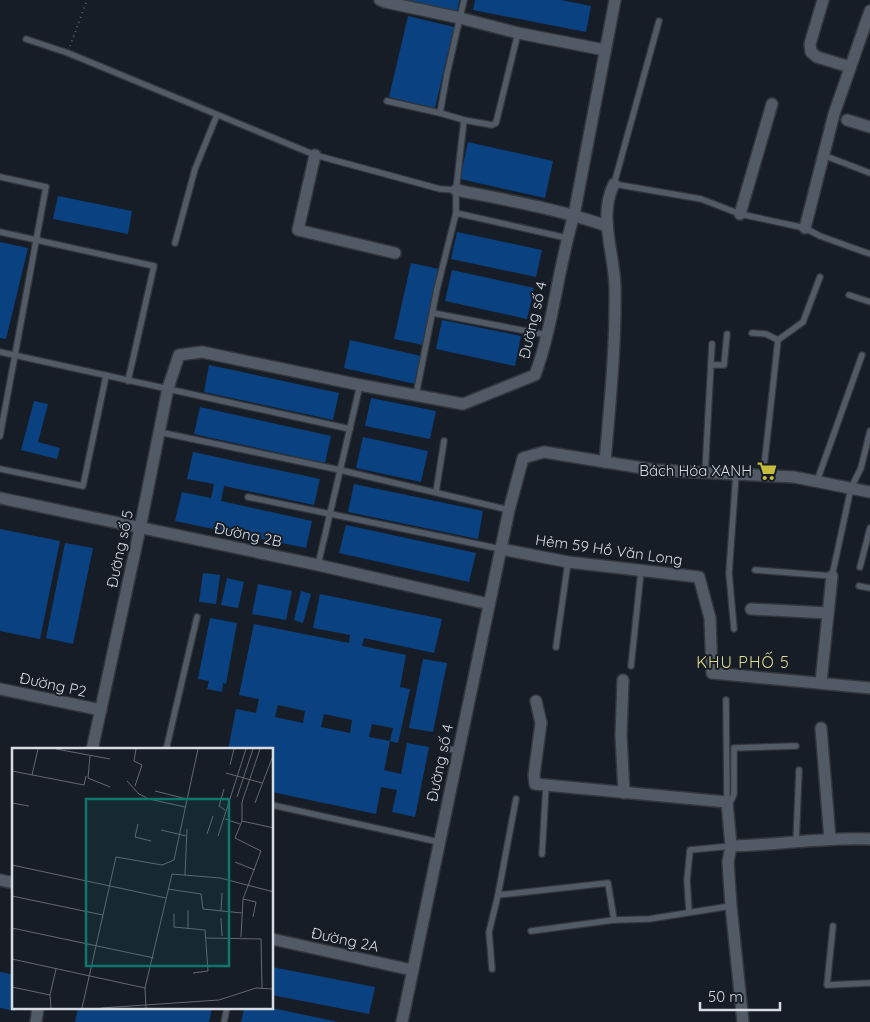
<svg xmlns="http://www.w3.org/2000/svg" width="870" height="1022" font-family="Quicksand,sans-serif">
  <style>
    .building { fill: #0a4281; fill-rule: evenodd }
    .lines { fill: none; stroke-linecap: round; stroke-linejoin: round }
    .service-casing { stroke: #32363d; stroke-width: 8 }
    .minor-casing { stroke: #32363d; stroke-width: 14 }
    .path { stroke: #565c64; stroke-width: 2; stroke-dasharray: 1 4; stroke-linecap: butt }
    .service { stroke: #525a65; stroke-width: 5.5 }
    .minor { stroke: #525a65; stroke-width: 11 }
    .labels { text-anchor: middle; stroke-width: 4; stroke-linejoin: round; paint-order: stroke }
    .street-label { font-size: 15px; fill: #d7dce2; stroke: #171d26 }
    .poi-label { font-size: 15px; fill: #d7dce2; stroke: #171d26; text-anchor: end }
    .neighbourhood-label { font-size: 16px; letter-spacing: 1px; fill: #e0dc8d; stroke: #171d26 }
    .inset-road { fill: none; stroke: #646971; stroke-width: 1 }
    .view { fill: #0f766e; fill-opacity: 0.15; stroke: #0f766e; stroke-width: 2.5 }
    .inset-edge { fill: none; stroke: #d7dce2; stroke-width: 2.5 }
  </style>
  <rect width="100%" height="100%" fill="#171d26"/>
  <!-- building -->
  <g class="building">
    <path d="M410,0H459L457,13L409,4Z"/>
    <path d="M475,0H561L591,6L586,32L473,10Z"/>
    <path d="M408,16L454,27L435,108L389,97Z"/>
    <path d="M468,142L553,161L545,198L460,179Z"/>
    <path d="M58,196L132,211L128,234L53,219Z"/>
    <path d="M457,232L542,250L536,277L451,259Z"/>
    <path d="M0,242L28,248L6,339L0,338Z"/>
    <path d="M411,263L439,269L423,345L394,339Z"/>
    <path d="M452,270L534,288L527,319L445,301Z"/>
    <path d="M442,320L521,336L515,366L436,349Z"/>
    <path d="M350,340L421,356L415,384L344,368Z"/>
    <path d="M209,365L339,393L333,420L204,392Z"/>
    <path d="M371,398L436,411L430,439L365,426Z"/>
    <path d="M34,401L48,404L38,442L60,448L57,459L21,450Z"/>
    <path d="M200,407L331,436L325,463L194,434Z"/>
    <path d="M363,437L428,451L421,482L356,468Z"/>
    <path d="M193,452L320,479L314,505L224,486L221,501L312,521L306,548L175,521L182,492L211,498L214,484L187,479Z"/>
    <path d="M354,484L483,511L478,539L348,512Z"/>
    <path d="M346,525L476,553L469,582L339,553Z"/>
    <path d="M0,529L60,541L40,639L0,631Z"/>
    <path d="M65,543L93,548L73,644L46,638Z"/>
    <path d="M203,573L220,575L216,604L199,602Z"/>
    <path d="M227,578L244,582L238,608L221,605Z"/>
    <path d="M258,584L292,591L286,620L252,614Z"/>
    <path d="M301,591L311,594L303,623L294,620Z"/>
    <path d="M320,594L442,619L434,653L364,638L362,646L406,655L400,687L410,689L398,743L390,741L384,770L401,774L407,743L429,747L415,817L392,812L397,790L381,787L376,814L272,792V750H228L236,709L256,713L259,699L239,695L254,624L349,643L350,635L313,628ZM278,705L305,711L303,723L275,717ZM324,714L352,720L350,733L321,727ZM372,724L393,728L390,741L369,737Z"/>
    <path d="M210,618L237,623L226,684L223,683L222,692L207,689L209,681L198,679Z"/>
    <path d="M423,659L447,663L433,732L409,728Z"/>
    <path d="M13,963L14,1008H15V1011L0,1008V972L11,974Z"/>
    <path d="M272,967L375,987L369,1014L272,995Z"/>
    <path d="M78,1008H212L209,1022H75Z"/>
    <path d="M244,1008H272L338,1022H241Z"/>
  </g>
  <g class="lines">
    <defs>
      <g id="service">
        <path d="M659,21L614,184L701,199L740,214L805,228L820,236L870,254"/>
        <path d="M26,39L68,53L315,155L440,189L456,190"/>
        <path d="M387,101L440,113"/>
        <path d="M464,120L492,125L496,123L518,33"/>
        <path d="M823,155L870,173"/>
        <path d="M0,177L46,187L0,436"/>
        <path d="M456,213L567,238"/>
        <path d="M0,232L154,266L128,381"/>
        <path d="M175,243L195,169L217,115"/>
        <path d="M849,295L870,302"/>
        <path d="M433,313L547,335"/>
        <path d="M752,333L766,334L778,340"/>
        <path d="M0,352L350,429"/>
        <path d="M711,365H724L727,334"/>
        <path d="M416,395L437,289L456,213V190L464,120L440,113L447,74L464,0"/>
        <path d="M159,432L340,470L509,510"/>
        <path d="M0,469L83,486L106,376"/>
        <path d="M705,473L712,344"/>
        <path d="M763,476L778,340L803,322L820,277"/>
        <path d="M817,481L862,355"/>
        <path d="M436,492L444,441"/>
        <path d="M248,497L501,549"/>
        <path d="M318,565L360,385"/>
        <path d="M860,567L870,528"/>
        <path d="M755,570L832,576L851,488L861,468L870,431"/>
        <path d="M859,586L870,588"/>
        <path d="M734,629L729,573L736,474"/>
        <path d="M556,647L568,562"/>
        <path d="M631,666L641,571"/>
        <path d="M726,700L727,802"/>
        <path d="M445,749L458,750"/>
        <path d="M166,750L197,617"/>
        <path d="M727,802L731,801L734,794V748L796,746"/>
        <path d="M272,805L439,842"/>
        <path d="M796,843L799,770"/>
        <path d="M542,854L546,786"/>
        <path d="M498,895L608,883L614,920L649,919L731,906"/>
        <path d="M689,912L687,880L690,850L731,846"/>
        <path d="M833,926L827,985L870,983"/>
        <path d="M531,931L614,920"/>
        <path d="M492,969L489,932L498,895L516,799"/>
        <path d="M224,1022L227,1008"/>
      </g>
      <g id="minor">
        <path d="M380,0L385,2L460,18L518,33L605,50"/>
        <path d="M823,0L810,44L811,52L817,57L850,67"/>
        <path d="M847,120L870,127"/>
        <path d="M315,155L298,230L395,253"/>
        <path d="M456,190C507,200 558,209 607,226"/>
        <path d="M740,214L772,104"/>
        <path d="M805,228L834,114L870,11"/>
        <path d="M605,462C610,403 616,344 615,286C614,253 598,215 614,184"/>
        <path d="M0,498L318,565L489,604"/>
        <path d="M501,549L568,562L699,577L710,618L712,673L870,688"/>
        <path d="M751,609L828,613"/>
        <path d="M623,680L621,735L624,793"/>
        <path d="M821,682L832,576"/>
        <path d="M0,689L101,710"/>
        <path d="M536,701L541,723L534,775L535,784L727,802L731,846L728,862L731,906L743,1022"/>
        <path d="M821,728L830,839"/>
        <path d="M92,750L140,528L168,388L179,355L202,352L360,385L463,404L535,375C554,323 558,267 574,215L615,0"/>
        <path d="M731,846C778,845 824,837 870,839"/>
        <path d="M0,880L14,883"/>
        <path d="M272,939L412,970"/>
        <path d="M36,1022L38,1008"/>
        <path d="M402,1022L509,510L523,458L544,452L655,470L794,477L870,492"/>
      </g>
    </defs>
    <!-- service casing -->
    <use href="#service" class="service-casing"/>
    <!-- minor casing -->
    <use href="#minor" class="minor-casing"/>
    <!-- path -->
    <path class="path" d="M70,46L87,0"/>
    <!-- service -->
    <use href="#service" class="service"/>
    <!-- minor -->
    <use href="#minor" class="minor"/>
  </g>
  <!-- icons -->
  <defs>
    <symbol id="supermarket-bare" viewBox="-9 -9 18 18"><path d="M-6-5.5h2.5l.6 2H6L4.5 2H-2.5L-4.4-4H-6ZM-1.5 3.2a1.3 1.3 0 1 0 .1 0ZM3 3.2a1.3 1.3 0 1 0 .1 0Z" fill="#c5bc3d" stroke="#171d26" stroke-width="2.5" paint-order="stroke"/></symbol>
  </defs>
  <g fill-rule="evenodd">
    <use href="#supermarket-bare" x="753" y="457" width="28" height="28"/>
  </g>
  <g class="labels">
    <!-- street labels -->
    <g class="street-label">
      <text transform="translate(533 320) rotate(-77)" y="5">Đường số 4</text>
      <text transform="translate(248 535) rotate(12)" y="5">Đường 2B</text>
      <text transform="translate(120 549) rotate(-78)" y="5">Đường số 5</text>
      <text transform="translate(609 550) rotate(8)" y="5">Hẻm 59 Hồ Văn Long</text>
      <text transform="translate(53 685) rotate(12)" y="5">Đường P2</text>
      <text transform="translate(440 763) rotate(-78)" y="5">Đường số 4</text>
      <text transform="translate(345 940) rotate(12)" y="5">Đường 2A</text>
    </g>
    <!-- poi labels -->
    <g class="poi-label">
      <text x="752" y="476">Bách Hóa XANH</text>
    </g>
    <!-- neighbourhood labels -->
    <g class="neighbourhood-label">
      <text x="743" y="668">KHU PHỐ 5</text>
    </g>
  </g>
  <!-- overview -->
  <g transform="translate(12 748)">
    <rect width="261" height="261" fill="#171d26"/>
    <path class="inset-road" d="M44,1L98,11M78,8L76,30L98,39M218,17L222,1M0,23L72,37L74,28M214,25L250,35M20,27L26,1M115,33L127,46L137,51L173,59M123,38L130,17L122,13L124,1M212,41L207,58L213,62M143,43L175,51M225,49L241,1M0,55L17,58M243,55L262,5M213,71L228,76M230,73L262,80M126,76L123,89L139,93M149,82L174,88M195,86L201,68M206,88L234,1M223,114L243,122M0,117L154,150M173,127L175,81M156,141L189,146L191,161L230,165M0,148L91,167M231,151L244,154L241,169M176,162V181M209,163L210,145M162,166V179L193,182L196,223L181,225M209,170L210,188M0,180L142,210M229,189L231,151L249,103L223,90L230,73V54L248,1M194,190L249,191L250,240M0,211L133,240M0,239L38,247L39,260M38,247L44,221M70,260L104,109L150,117L162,112L186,1M89,260L207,252L244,240L262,241M134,260L133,240L160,126L208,130L262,144"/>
    <path class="view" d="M74,51H217V218H74Z"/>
    <rect width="261" height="261" class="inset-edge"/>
  </g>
  <!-- scale -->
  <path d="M700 1002v8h80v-8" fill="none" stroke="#d7dce2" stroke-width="2.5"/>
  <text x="708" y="1002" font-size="15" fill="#d7dce2" stroke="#171d26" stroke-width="4" paint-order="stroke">50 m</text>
</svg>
